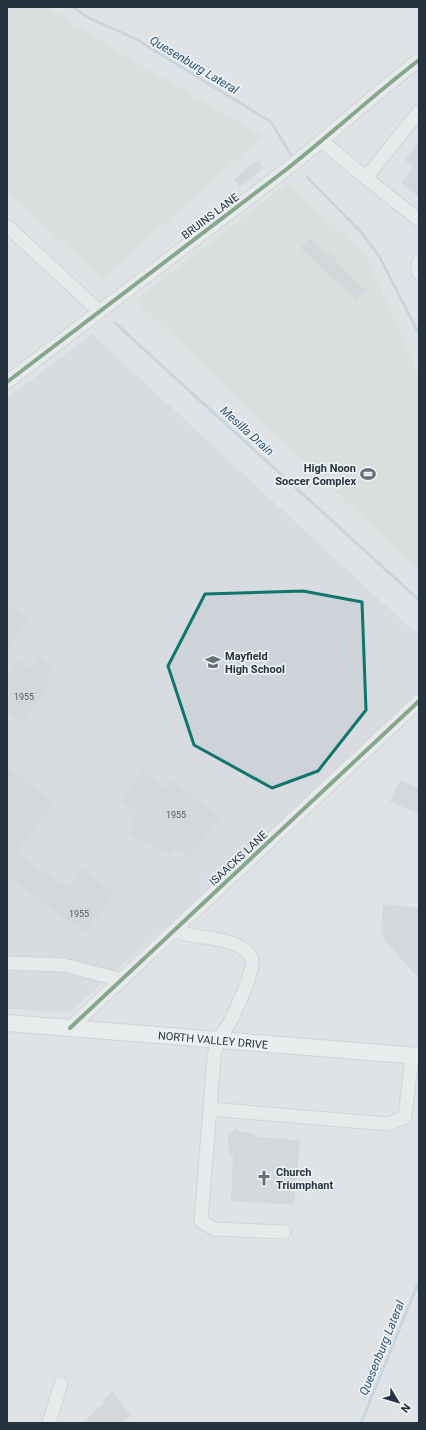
<svg xmlns="http://www.w3.org/2000/svg" width="426" height="1430" font-family="Roboto,sans-serif">
  <style>
    .built { fill: #ced3d9 }
    .green { fill: #d1dad1 }
    .lines { fill: none; stroke-linecap: round; stroke-linejoin: round }
    .stream { stroke: #adc3d2; stroke-width: 3 }
    .building { fill: #c8cbce }
    .minor-casing { stroke: #bec1c4; stroke-width: 15 }
    .major-casing { stroke: #bcc0c4; stroke-width: 18 }
    .minor { stroke: #f0f1f2; stroke-width: 13 }
    .major { stroke: #f4f5f6; stroke-width: 16 }
    .cycleway-casing { stroke: #edf2f6; stroke-width: 6 }
    .cycleway { stroke: #1b5e20; stroke-width: 4 }
    .marked { fill: none; stroke: #0f766e; stroke-width: 3; stroke-linejoin: round }
    .labels { text-anchor: middle; stroke-width: 3.5; stroke-linejoin: round; paint-order: stroke }
    .number-label { font-size: 9px; fill: #4f5964 }
    .street-label { font-size: 11px; fill: #26323f; stroke: #edf2f6 }
    .poi-label { font-size: 11px; font-weight: bold; fill: #26323f; stroke: #edf2f6; text-anchor: start }
    .water-label { font-size: 12px; font-style: italic; fill: #2f5574; stroke: #edf2f6 }
  </style>
  <rect width="100%" height="100%" fill="#e0e3e6"/>
  <!-- built -->
  <path class="built" d="M92,334L409,627L419,632V692L348,757L282,823L69,1013L7,1009V398Z"/>
  <!-- green -->
  <g class="green">
    <path d="M7,7H48L118,52L263,136L102,279L7,191Z"/>
    <path d="M288,183L366,256L416,368L419,376V572L135,300Z"/>
  </g>
  <g class="lines">
    <!-- stream -->
    <g class="stream">
      <path d="M73,7L89,18L134,38L271,122L291,155"/>
      <path d="M307,177L360,231L379,256L419,334"/>
      <path d="M115,323L419,600"/>
      <path d="M361,1423L419,1281"/>
    </g>
  </g>
  <!-- building -->
  <g class="building">
    <path d="M419,141V197L401,182L413,167L405,160Z"/>
    <path d="M258,160L264,168L240,187L234,179Z"/>
    <path d="M310,238L328,254L330,252L337,258L335,261L366,290L356,300L300,248Z"/>
    <path d="M7,603L28,619L7,648Z"/>
    <path d="M40,658L53,668L45,679L51,684L22,722L7,710V676L19,660L31,669Z"/>
    <path d="M7,766L54,803L16,852L41,872L43,869L68,888L82,868L114,894L85,933L7,875Z"/>
    <path d="M143,771L165,788L171,780L220,817L189,857L174,849L171,855L131,834L134,828L130,826L137,812L121,800Z"/>
    <path d="M400,780L419,788V814L390,802Z"/>
    <path d="M383,904L419,908V979L383,938L381,931Z"/>
    <path d="M237,1128L239,1132L253,1133L254,1137L300,1140L294,1205L231,1201L233,1156L229,1155L228,1135Z"/>
    <path d="M112,1391L131,1416L121,1423H82L104,1403L102,1401Z"/>
  </g>
  <g class="lines">
    <defs>
      <g id="minor">
        <path d="M419,112L412,120L366,178L419,220"/>
        <path d="M322,141L366,178"/>
        <path d="M7,226L99,311"/>
        <path d="M419,261L418,271L419,273"/>
        <path d="M7,382L283,172C329,136 372,96 419,60"/>
        <path d="M174,930C191,938 211,936 228,942C237,944 249,950 252,960C254,972 235,1012 229,1024C225,1030 220,1036 218,1042C216,1047 215,1052 214,1057L201,1221L214,1229L284,1232"/>
        <path d="M7,963L64,965L122,980"/>
        <path d="M70,1028L419,701"/>
        <path d="M210,1109L389,1124L405,1117L412,1056"/>
        <path d="M49,1423L61,1384"/>
      </g>
      <path id="major" d="M7,1023L419,1056"/>
    </defs>
    <!-- minor casing -->
    <use href="#minor" class="minor-casing"/>
    <!-- major casing -->
    <use href="#major" class="major-casing"/>
    <!-- minor -->
    <use href="#minor" class="minor"/>
    <!-- major -->
    <use href="#major" class="major"/>
    <defs>
      <g id="cycleway">
        <path d="M7,382L283,172C329,136 372,96 419,60"/>
        <path d="M70,1028L419,701"/>
      </g>
    </defs>
    <!-- cycleway casing -->
    <use href="#cycleway" class="cycleway-casing"/>
    <!-- cycleway -->
    <use href="#cycleway" class="cycleway"/>
  </g>
  <!-- marked area -->
  <path d="M0 0H426V1430H0ZM303,591L362,602L366,710L318,771L272,788L194,745L168,666L205,594Z" fill="#e0e3e6" fill-opacity=".55" fill-rule="evenodd"/>
  <path class="marked" d="M303,591L362,602L366,710L318,771L272,788L194,745L168,666L205,594Z"/>
  <!-- icons -->
  <defs>
    <symbol id="stadium-bare" viewBox="-9 -9 18 18"><path d="M0-5a6.5 5 0 1 0 0 10a6.5 5 0 1 0 0-10ZM-3.5-1.8h7v3.6h-7Z" fill="#677079" stroke="#edf2f6" stroke-width="2.5" paint-order="stroke"/></symbol>
    <symbol id="school-bare" viewBox="-9 -9 18 18"><path d="M0-5L7-2L0 1L-7-2ZM-4 1L0 2.5L4 1V4Q0 6-4 4Z" fill="#677079" stroke="#edf2f6" stroke-width="2.5" paint-order="stroke"/></symbol>
    <symbol id="church-bare" viewBox="-9 -9 18 18"><path d="M-1.2-6h2.4v3.5h3.3v2.4h-3.3V6h-2.4V-.1h-3.3v-2.4h3.3Z" fill="#677079" stroke="#edf2f6" stroke-width="2.5" paint-order="stroke"/></symbol>
  </defs>
  <g fill-rule="evenodd">
    <use href="#stadium-bare" x="357" y="463" width="22" height="22"/>
    <use href="#school-bare" x="202" y="651" width="22" height="22"/>
    <use href="#church-bare" x="253" y="1167" width="22" height="22"/>
  </g>
  <g class="labels">
    <!-- number labels -->
    <g class="number-label">
      <text x="24" y="700">1955</text>
      <text x="176" y="818">1955</text>
      <text x="79" y="917">1955</text>
    </g>
    <!-- street labels -->
    <g class="street-label">
      <text transform="translate(210 216) rotate(-37)" y="4">BRUINS LANE</text>
      <text transform="translate(238 858) rotate(-43)" y="4">ISAACKS LANE</text>
      <text transform="translate(213 1040) rotate(5)" y="4">NORTH VALLEY DRIVE</text>
    </g>
    <!-- poi labels -->
    <g class="poi-label">
      <text x="356" y="472" text-anchor="end">High Noon<tspan x="356" dy="13">Soccer Complex</tspan></text>
      <text x="225" y="660">Mayfield<tspan x="225" dy="13">High School</tspan></text>
      <text x="276" y="1176">Church<tspan x="276" dy="13">Triumphant</tspan></text>
    </g>
    <!-- water labels -->
    <g class="water-label">
      <text transform="translate(194 65) rotate(31)" y="4">Quesenburg Lateral</text>
      <text transform="translate(247 431) rotate(42)" y="4">Mesilla Drain</text>
      <text transform="translate(382 1348) rotate(-68)" y="4">Quesenburg Lateral</text>
    </g>
  </g>
  <!-- border -->
  <rect width="426" height="1430" fill="none" stroke="#26323f" stroke-width="16"/>
  <!-- north arrow -->
  <g transform="translate(398 1402) rotate(128)" stroke="#edf2f6" stroke-width="3" paint-order="stroke">
  <path d="M0-3L7 15L0 10L-7 15Z" fill="#26323f"/>
  <text y="-6" font-size="11" font-weight="bold" text-anchor="middle" fill="#26323f">N</text>
  </g>
</svg>
